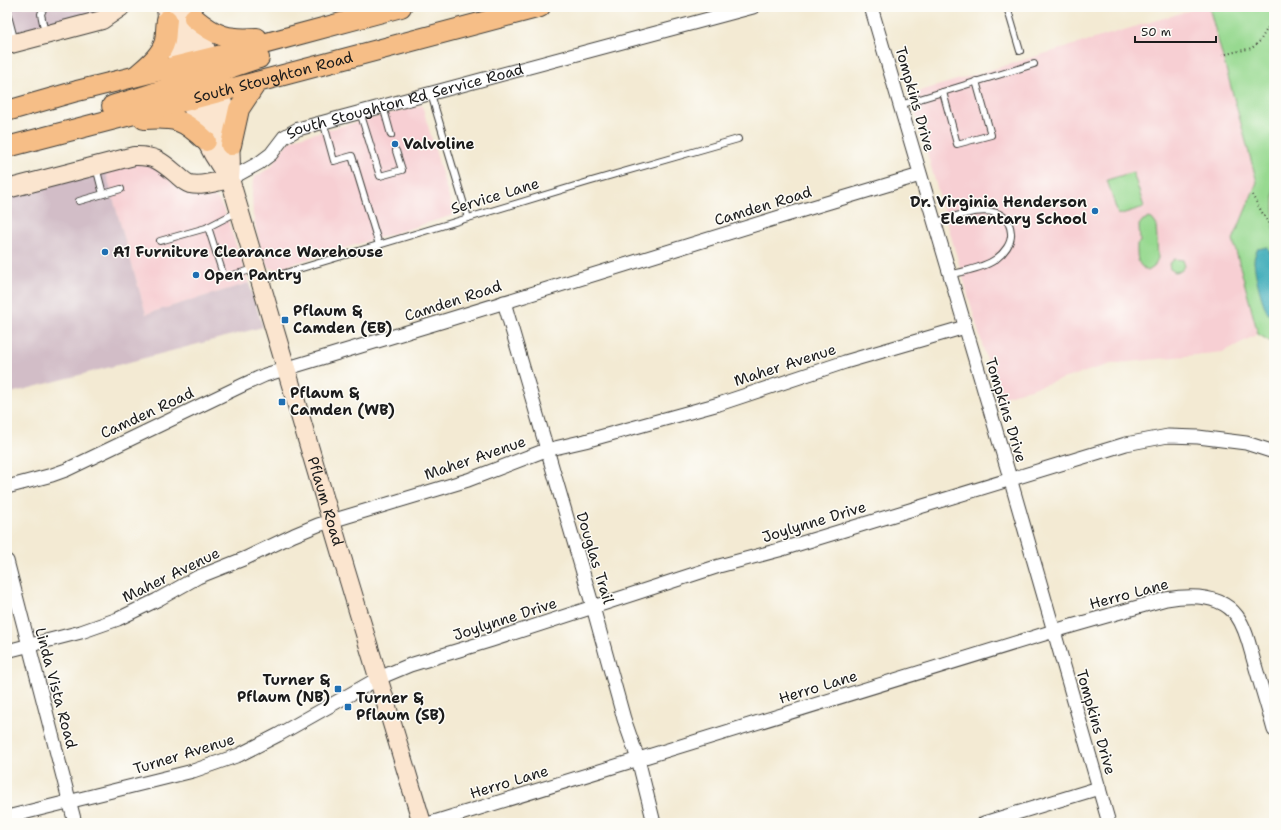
<svg xmlns="http://www.w3.org/2000/svg" width="1281" height="830" font-family="'Shantell Sans',sans-serif">
  <style>
    .built { fill: #f7cfd3 }
    .industrial { fill: #d2bdc7 }
    .green { fill: #97d990; stroke: #5a7a56 }
    .water { fill: #3aaab8; stroke: #2b636a }
    .lines { fill: none; stroke-linecap: round; stroke-linejoin: round }
    .lane-casing { stroke: #3c3b37; stroke-width: 8 }
    .street-casing { stroke: #3c3b37; stroke-width: 15 }
    .secondary-casing { stroke: #3c3b37; stroke-width: 20 }
    .primary-casing { stroke: #3c3b37; stroke-width: 22 }
    .path { stroke: #3c3b37; stroke-width: 2; stroke-dasharray: 1 3; stroke-linecap: butt }
    .lane { stroke: #fff; stroke-width: 6 }
    .street { stroke: #fff; stroke-width: 13 }
    .secondary { stroke: #fbe5cf; stroke-width: 18 }
    .primary { stroke: #f6be87; stroke-width: 20 }
    .poi-dot { fill: #1f6fb2; stroke: #fdfcf7; stroke-width: 1.5 }
    .labels { text-anchor: middle; stroke-width: 3; stroke-linejoin: round; paint-order: stroke }
    .street-label { font-size: 15px; fill: #1c1c1c; stroke: #fdfcf7 }
    .poi-label { font-size: 15px; font-weight: bold; fill: #1c1c1c; stroke: #fdfcf7; text-anchor: start }
  </style>
  <rect width="100%" height="100%" fill="#fdfcf7"/>
  <filter id="ink" filterUnits="userSpaceOnUse"><feTurbulence type="fractalNoise" baseFrequency=".025" numOctaves="2"/><feDisplacementMap in="SourceGraphic" scale="8" xChannelSelector="R" yChannelSelector="G"/><feConvolveMatrix kernelMatrix="1 2 1 2 8 2 1 2 1" color-interpolation-filters="sRGB"/></filter>
  <filter id="wash" filterUnits="userSpaceOnUse"><feTurbulence type="fractalNoise" baseFrequency=".012" numOctaves="4" result="noise"/><feDisplacementMap in="SourceGraphic" scale="16" xChannelSelector="R" yChannelSelector="G"/><feGaussianBlur stdDeviation="0.9" result="paint"/><feColorMatrix in="noise" values="0 0 0 0 0 0 0 0 0 0 0 0 0 0 0 0 0 1.4 0 .05"/><feComposite in="paint" operator="in"/></filter>
  <g filter="url(#wash)">
    <rect width="100%" height="100%" fill="#f3ead3"/>
    <!-- built -->
    <g class="built">
      <path d="M1201,7H1209L1257,182L1233,240L1258,334L1223,352L1111,364L998,399L910,94Z"/>
      <path d="M422,105L454,215L283,267L276,269L270,268L267,265L260,246L253,215L252,194L253,180L255,177L271,167L284,147L289,142L296,138Z"/>
      <path d="M135,163L153,166L186,193L195,196H213L218,199L225,212L249,283L146,314L105,170Z"/>
    </g>
    <!-- industrial -->
    <g class="industrial">
      <path d="M7,7H121L7,45Z"/>
      <path d="M105,170L146,314L249,283L263,327L7,394V196Z"/>
    </g>
    <!-- green -->
    <g class="green">
      <path d="M1209,7H1274V344L1258,334L1233,240L1257,182Z"/>
      <path d="M1133,172L1144,207L1118,215L1107,180Z"/>
      <path d="M1149,218L1152,219L1156,224L1158,258L1154,267L1148,271C1136,265 1137,256 1137,244L1140,242L1139,225L1143,220Z"/>
      <path d="M1175,259L1183,260L1185,266L1181,271L1175,272L1170,269L1169,264Z"/>
    </g>
    <!-- water -->
    <path class="water" d="M1268,247L1274,265V321C1263,313 1255,275 1254,261C1254,257 1256,253 1257,249Z"/>
  </g>
  <g filter="url(#ink)">
    <g class="lines">
      <defs>
        <g id="lane">
          <path d="M44,7L41,14L45,33"/>
          <path d="M1007,7L1020,51"/>
          <path d="M7,12L15,42"/>
          <path d="M943,92L957,144L991,135L976,81"/>
          <path d="M431,94L468,218"/>
          <path d="M900,105L1034,64"/>
          <path d="M383,106L391,135"/>
          <path d="M360,112L380,176L402,170L396,151"/>
          <path d="M323,121L334,161L352,156L379,245"/>
          <path d="M96,167L103,194"/>
          <path d="M79,201L121,189"/>
          <path d="M934,223C954,216 1008,196 1011,233C1012,243 1004,253 996,259C984,268 964,271 950,275"/>
          <path d="M208,227L223,274L226,276H229L255,269"/>
          <path d="M160,241L206,228L237,212"/>
          <path d="M262,280L588,182L738,139"/>
        </g>
        <g id="street">
          <path d="M871,7L1010,478L1109,823"/>
          <path id="s1" d="M230,179L259,163L271,154L284,137L298,129L753,7"/>
          <path d="M504,302L593,607L624,719L638,759L654,823"/>
          <path d="M7,487L52,475L66,470L243,385L265,375L447,320L783,216L920,175"/>
          <path d="M7,561L75,823"/>
          <path d="M7,651L81,632L118,619L157,600L198,577L246,558L294,535L318,525L468,480L546,450L585,441L719,404L845,362L965,327"/>
          <path d="M7,817L193,771L239,755L278,735L379,678L410,665L492,640L719,566L779,550L1126,444L1168,436L1198,437L1246,443L1274,452"/>
          <path d="M431,823L1054,631L1166,599C1189,595 1221,594 1237,616C1247,630 1250,649 1255,665C1261,686 1268,708 1274,730"/>
          <path d="M984,823L1099,788"/>
        </g>
        <g id="secondary">
          <path d="M166,7C167,26 173,45 179,63C190,103 203,147 230,179"/>
          <path d="M174,7C180,30 192,54 205,74"/>
          <path id="s2" d="M191,7C210,64 236,118 230,179L346,571L422,823"/>
          <path d="M7,45L102,20L121,7"/>
          <path d="M197,83L224,144"/>
          <path d="M7,189L134,156C153,155 161,161 175,173C180,177 184,182 190,184C203,187 218,181 230,179"/>
        </g>
        <g id="primary">
          <path d="M194,18C217,37 228,40 257,38"/>
          <path d="M137,75C147,66 161,56 165,41C166,35 166,27 167,20"/>
          <path d="M194,95L223,71L232,67L259,58"/>
          <path d="M112,106C134,99 157,94 177,84C189,78 198,69 206,60"/>
          <path d="M7,111L77,91L222,55L401,7"/>
          <path d="M144,119C175,117 183,119 206,141"/>
          <path d="M231,145L239,109L257,82"/>
          <path id="s3" d="M7,147L257,82L540,7"/>
        </g>
      </defs>
      <!-- lane casing -->
      <use href="#lane" class="lane-casing"/>
      <!-- street casing -->
      <use href="#street" class="street-casing"/>
      <!-- secondary casing -->
      <use href="#secondary" class="secondary-casing"/>
      <!-- primary casing -->
      <use href="#primary" class="primary-casing"/>
      <!-- path -->
      <g class="path">
        <path d="M1222,55L1252,48L1260,41L1274,17"/>
        <path d="M1252,195L1274,233"/>
      </g>
      <!-- lane -->
      <use href="#lane" class="lane"/>
      <!-- street -->
      <use href="#street" class="street"/>
      <!-- secondary -->
      <use href="#secondary" class="secondary"/>
      <!-- primary -->
      <use href="#primary" class="primary"/>
    </g>
  </g>
  <!-- markers -->
  <g class="poi-dot">
    <circle cx="395" cy="144" r="4"/>
    <circle cx="1095" cy="211" r="4"/>
    <circle cx="105" cy="252" r="4"/>
    <circle cx="196" cy="275" r="4"/>
    <rect x="281" y="316" width="8" height="8" rx="2"/>
    <rect x="278" y="398" width="8" height="8" rx="2"/>
    <rect x="334" y="685" width="8" height="8" rx="2"/>
    <rect x="344" y="703" width="8" height="8" rx="2"/>
  </g>
  <g class="labels">
    <!-- street labels -->
    <g class="street-label">
      <text dy="5" stroke="none"><textPath href="#s3" startOffset="275">South Stoughton Road</textPath></text>
      <text transform="translate(915 99) rotate(74)" y="5">Tompkins Drive</text>
      <text dy="5" stroke="none"><textPath href="#s1" startOffset="196">South Stoughton Rd Service Road</textPath></text>
      <text transform="translate(495 196) rotate(-17)" y="5">Service Lane</text>
      <text transform="translate(763 206) rotate(-17)" y="5">Camden Road</text>
      <text transform="translate(453 301) rotate(-18)" y="5">Camden Road</text>
      <text transform="translate(785 365) rotate(-18)" y="5">Maher Avenue</text>
      <text transform="translate(1006 410) rotate(73)" y="5">Tompkins Drive</text>
      <text transform="translate(147 413) rotate(-25)" y="5">Camden Road</text>
      <text transform="translate(475 458) rotate(-19)" y="5">Maher Avenue</text>
      <text dy="5" stroke="none"><textPath href="#s2" startOffset="514">Pflaum Road</textPath></text>
      <text transform="translate(814 522) rotate(-17)" y="5">Joylynne Drive</text>
      <text transform="translate(595 558) rotate(73)" y="5">Douglas Trail</text>
      <text transform="translate(171 575) rotate(-26)" y="5">Maher Avenue</text>
      <text transform="translate(1129 594) rotate(-15)" y="5">Herro Lane</text>
      <text transform="translate(505 619) rotate(-18)" y="5">Joylynne Drive</text>
      <text transform="translate(818 687) rotate(-17)" y="5">Herro Lane</text>
      <text transform="translate(56 688) rotate(75)" y="5">Linda Vista Road</text>
      <text transform="translate(1096 722) rotate(74)" y="5">Tompkins Drive</text>
      <text transform="translate(184 754) rotate(-17)" y="5">Turner Avenue</text>
      <text transform="translate(509 782) rotate(-17)" y="5">Herro Lane</text>
    </g>
    <!-- poi labels -->
    <g class="poi-label">
      <text x="403" y="149">Valvoline</text>
      <text x="1087" y="207" text-anchor="end">Dr. Virginia Henderson<tspan x="1087" dy="17">Elementary School</tspan></text>
      <text x="113" y="257">A1 Furniture Clearance Warehouse</text>
      <text x="204" y="280">Open Pantry</text>
      <text x="293" y="316">Pflaum &amp;<tspan x="293" dy="17">Camden (EB)</tspan></text>
      <text x="290" y="398">Pflaum &amp;<tspan x="290" dy="17">Camden (WB)</tspan></text>
      <text x="330" y="685" text-anchor="end">Turner &amp;<tspan x="330" dy="17">Pflaum (NB)</tspan></text>
      <text x="356" y="703">Turner &amp;<tspan x="356" dy="17">Pflaum (SB)</tspan></text>
    </g>
  </g>
  <!-- margin -->
  <rect width="1281" height="830" fill="none" stroke="#fdfcf7" stroke-width="24"/>
  <!-- scale -->
  <path d="M1135 36v6h81v-6" fill="none" stroke="#1c1c1c" stroke-width="2"/>
  <text x="1141" y="36" font-size="12" fill="#1c1c1c" stroke="#fdfcf7" stroke-width="3" paint-order="stroke">50 m</text>
</svg>
